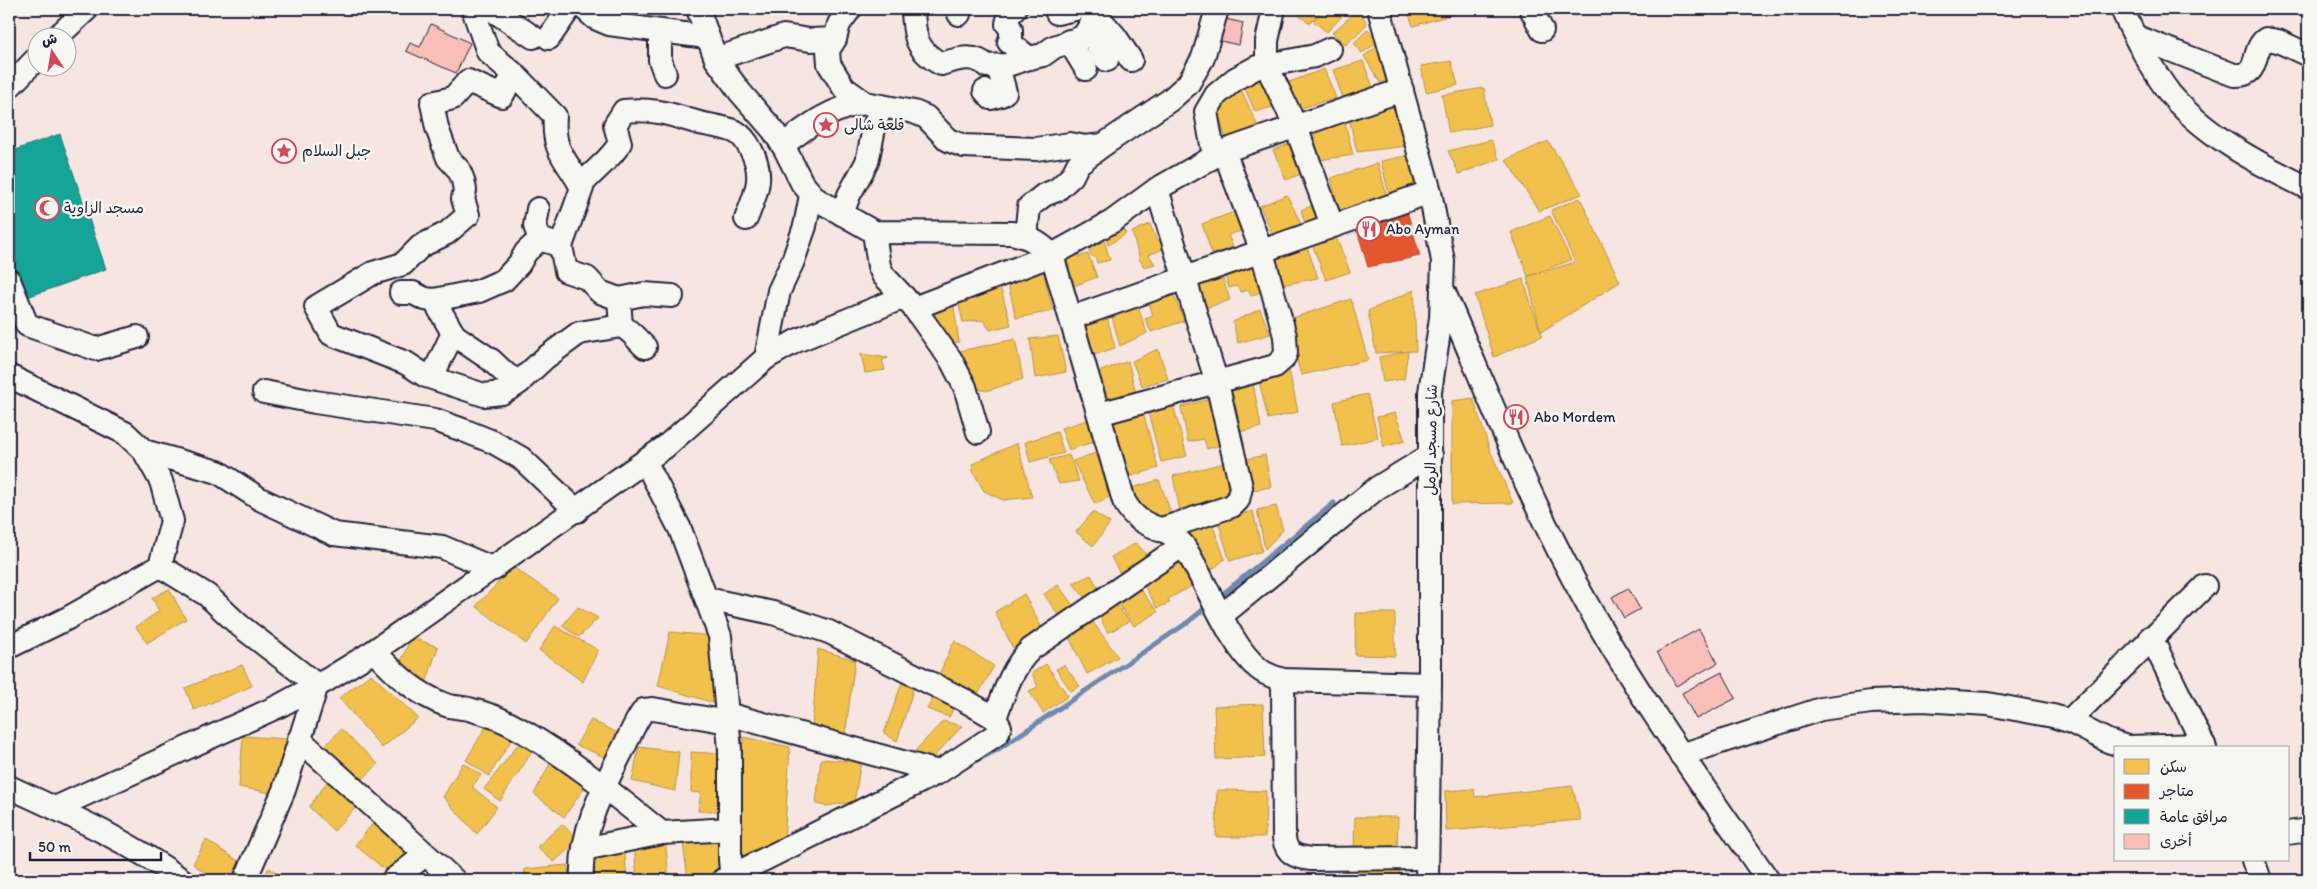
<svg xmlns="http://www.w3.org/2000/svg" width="2317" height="889" font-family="Itim,'Playpen Sans Arabic',sans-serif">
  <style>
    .homes { fill: #f2c14e; stroke: #b49148 }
    .shops { fill: #e4572e; stroke: #aa4732 }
    .public { fill: #17a398; stroke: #1a7c7c }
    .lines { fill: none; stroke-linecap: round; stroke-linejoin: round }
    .stream { stroke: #6e8aaf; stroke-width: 5 }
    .building { fill: #f9beb8; stroke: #22223b }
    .minor-casing { stroke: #22223b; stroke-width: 26 }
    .minor { stroke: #f6f6f2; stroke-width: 22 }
    .labels { text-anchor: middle; stroke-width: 5; stroke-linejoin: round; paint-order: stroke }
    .poi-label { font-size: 15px; fill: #22223b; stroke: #f6f6f2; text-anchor: start }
    .street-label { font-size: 15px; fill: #22223b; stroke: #f6f6f2 }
  </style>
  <rect width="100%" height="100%" fill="#f7e5e1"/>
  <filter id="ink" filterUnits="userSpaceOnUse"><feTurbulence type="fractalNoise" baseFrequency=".02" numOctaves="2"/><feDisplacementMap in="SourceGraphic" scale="10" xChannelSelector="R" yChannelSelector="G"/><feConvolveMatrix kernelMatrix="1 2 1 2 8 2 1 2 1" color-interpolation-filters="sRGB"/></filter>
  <g filter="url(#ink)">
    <!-- homes -->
    <g class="homes">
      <path d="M1302,9H1323L1310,23L1298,15Z"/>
      <path d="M1323,9H1342L1345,13L1327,32L1313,21Z"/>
      <path d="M1359,9L1367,24L1346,45L1332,33Z"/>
      <path d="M1407,9H1460L1461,12L1413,26Z"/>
      <path d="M1368,29L1377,43L1362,53L1354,43Z"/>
      <path d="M1379,45L1390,80L1380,83L1364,56Z"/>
      <path d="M1363,61L1374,90L1344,101L1333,70Z"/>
      <path d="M1451,61L1458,85L1426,92L1421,66Z"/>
      <path d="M1324,69L1336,98L1294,110L1284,84Z"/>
      <path d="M1267,77L1279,105L1255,112L1244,86Z"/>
      <path d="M1240,87L1259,129L1226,140L1218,110Z"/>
      <path d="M1484,88L1490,125L1449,133L1442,95Z"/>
      <path d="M1400,105L1407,146L1357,152L1349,118Z"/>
      <path d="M1344,119L1353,155L1319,160L1313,128Z"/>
      <path d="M1491,140L1499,159L1459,174L1448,151Z"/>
      <path d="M1297,141L1308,171L1286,180L1273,150Z"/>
      <path d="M1548,141L1582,194L1539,211L1506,160Z"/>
      <path d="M1410,155L1415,192L1389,195L1381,161Z"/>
      <path d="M1378,163L1387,197L1340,213L1331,178Z"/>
      <path d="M1287,195L1303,228L1274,238L1260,206Z"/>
      <path d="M1580,198L1620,282L1541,332L1527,277L1575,262L1551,210Z"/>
      <path d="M1316,204L1324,221L1306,227L1301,210Z"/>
      <path d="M1234,212L1241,231L1228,235L1233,247L1212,254L1202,224Z"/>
      <path d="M1550,216L1571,260L1528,276L1511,232Z"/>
      <path d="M1120,224L1126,234L1108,245L1105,234Z"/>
      <path d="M1150,224L1157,241L1164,240L1165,248L1149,255L1155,264L1144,267L1140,260L1132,232Z"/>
      <path d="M1334,232L1350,272L1326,280L1312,244Z"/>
      <path d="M1103,237L1110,260L1097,263L1096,259L1090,254L1087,242Z"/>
      <path d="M1306,244L1318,278L1281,285L1272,255Z"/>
      <path d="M1078,252V257L1088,254L1097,277L1071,287L1064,261L1071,258L1069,254Z"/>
      <path d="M1042,267L1053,311L1016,318L1007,279Z"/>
      <path d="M1252,267L1260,292L1251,296L1249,290L1241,292L1237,286L1229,288L1225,275Z"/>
      <path d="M1222,276L1230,300L1202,309L1193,286Z"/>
      <path d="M1523,279L1542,336L1494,357L1475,295Z"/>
      <path d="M1000,286L1011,325L990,330L983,320L963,322L958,301Z"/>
      <path d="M1414,290L1416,351L1376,353L1368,311Z"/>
      <path d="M1173,293L1184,321L1151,332L1145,319L1153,316L1149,302Z"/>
      <path d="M1351,299L1368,360L1301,375L1286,320Z"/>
      <path d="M953,301L959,342L943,344L927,310Z"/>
      <path d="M1138,307L1147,333L1120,346L1112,317Z"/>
      <path d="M1260,309L1270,334L1238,343L1233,322Z"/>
      <path d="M1107,317L1115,348L1088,357L1080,325Z"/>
      <path d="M1058,336L1066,372L1035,378L1030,339Z"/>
      <path d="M1015,339L1023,379L986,391L975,388L960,351Z"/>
      <path d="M1158,349L1168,379L1142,386L1132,361Z"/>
      <path d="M1408,351L1404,379L1383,382L1379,357Z"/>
      <path d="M861,354L888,358L882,360L885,370L865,373Z"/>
      <path d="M1128,361L1136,394L1108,398L1098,372Z"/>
      <path d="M1289,370L1298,412L1268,419L1259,381Z"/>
      <path d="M1253,383L1261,427L1235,433L1229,388Z"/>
      <path d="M1367,394L1378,438L1342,446L1334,402Z"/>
      <path d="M1473,398L1489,448L1513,503L1452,504V401Z"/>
      <path d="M1209,399L1221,445L1207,449L1204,439L1188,442L1181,407Z"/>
      <path d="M1172,401L1187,456L1161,462L1147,408Z"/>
      <path d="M1142,408L1158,468L1122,479L1108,417Z"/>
      <path d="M1395,413L1405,441L1384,447L1377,417Z"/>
      <path d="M1088,420L1093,442L1069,450L1061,428Z"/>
      <path d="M1057,432L1064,453L1030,462L1025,442Z"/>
      <path d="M1017,443L1032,497L1003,500L984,491L973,471L972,464Z"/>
      <path d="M1095,453L1104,469L1111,496L1095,504L1073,461Z"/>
      <path d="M1069,455L1079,481L1059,484L1049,460Z"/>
      <path d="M1265,455L1271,487L1247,491L1243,460Z"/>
      <path d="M1224,463L1229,498L1180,511L1173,476Z"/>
      <path d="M1159,480L1171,513L1149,518L1125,490Z"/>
      <path d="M1276,506L1283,530L1265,549L1257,510Z"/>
      <path d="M1253,511L1262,551L1230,561L1218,521Z"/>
      <path d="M1093,512L1110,523L1093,546L1076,532Z"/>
      <path d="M1211,521L1225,559L1204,576L1179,528Z"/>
      <path d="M1136,543L1149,557L1119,572L1111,557Z"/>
      <path d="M1181,557L1199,582L1168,599L1170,603L1157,608L1141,580Z"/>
      <path d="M513,567L558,598L526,644L476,606Z"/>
      <path d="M1091,575L1100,591L1085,598L1073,583Z"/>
      <path d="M1136,584L1158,612L1134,626L1115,599Z"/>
      <path d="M1058,585L1075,608L1060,618L1044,594Z"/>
      <path d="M169,589L186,619L147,643L136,627L159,611L152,598Z"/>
      <path d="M1024,594L1043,630L1013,648L995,612Z"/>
      <path d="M1115,603L1129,621L1108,633L1098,614Z"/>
      <path d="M578,607L598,618L579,637L562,626Z"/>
      <path d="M1356,613H1395V656L1355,655Z"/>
      <path d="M1090,618L1118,657L1087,674L1067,633Z"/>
      <path d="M555,626L598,650L583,682L539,650Z"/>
      <path d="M670,632L714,636V703L658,686Z"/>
      <path d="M411,637L438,647L426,683L398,669Z"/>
      <path d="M954,641L994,666L976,698L937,679Z"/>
      <path d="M818,649L855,660L845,736L812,728Z"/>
      <path d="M1046,664L1068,696L1043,713L1029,691L1038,687L1032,673Z"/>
      <path d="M242,665L252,686L194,710L185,688Z"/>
      <path d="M1064,665L1080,686L1071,691L1056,669Z"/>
      <path d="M371,674L418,718L382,748L339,698Z"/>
      <path d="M903,680L914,687L897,741L884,733Z"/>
      <path d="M935,694L956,704L949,717L927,709Z"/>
      <path d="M1263,704L1265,757L1216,759L1214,706Z"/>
      <path d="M591,720L622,735L612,760L576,745Z"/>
      <path d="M943,721L962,726L931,760L914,752Z"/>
      <path d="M486,727L513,737L489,776L466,760Z"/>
      <path d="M341,729L378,764L356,786L319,752Z"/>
      <path d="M243,736L288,739L276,794L239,787Z"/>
      <path d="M743,737L790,747L784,842L739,860Z"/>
      <path d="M519,743L532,752L500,801L484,789Z"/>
      <path d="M639,747L679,752L675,791L632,781Z"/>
      <path d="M691,752L724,754L721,811H698L701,793L691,792Z"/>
      <path d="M821,759L861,762L854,802L825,806L816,804Z"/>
      <path d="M551,762L587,784L564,817L534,794Z"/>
      <path d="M463,763L481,775L472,787L497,807L477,834L443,797Z"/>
      <path d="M327,782L358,805L334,831L309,807Z"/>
      <path d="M1572,786L1581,820L1446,831L1445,791L1474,789L1475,797Z"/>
      <path d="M1217,790L1266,791L1265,837H1216Z"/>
      <path d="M1355,817H1398L1397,849H1354Z"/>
      <path d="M375,821L410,852L389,873L355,845Z"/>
      <path d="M562,824L579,840L554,862L537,847Z"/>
      <path d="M665,837L669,880H637L634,843Z"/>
      <path d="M721,837L726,876L688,880L683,842Z"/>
      <path d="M206,840L240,862L228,880H214L193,864Z"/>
      <path d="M624,844L627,880H595L594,852Z"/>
      <path d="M567,865L570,880H524L525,869Z"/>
      <path d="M269,868L288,880H261Z"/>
      <path d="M1342,869L1400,870V880H1341Z"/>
      <path d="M1517,875L1518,880H1469Z"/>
    </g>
    <!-- shops -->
    <path class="shops" d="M1406,207L1420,256L1368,267L1355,223Z"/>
    <!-- public -->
    <path class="public" d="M60,134L106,269L22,299L9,264V152Z"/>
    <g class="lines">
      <!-- stream -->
      <g class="stream">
        <path d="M1218,598L1334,503"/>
        <path d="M973,762L997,750L1187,623L1209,605"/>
      </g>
    </g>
    <!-- building -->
    <g class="building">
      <path d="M1226,9H1250L1246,14Z"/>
      <path d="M1226,19L1243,23L1239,45L1220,41Z"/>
      <path d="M431,24L470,43L456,73L406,51L410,43L420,47Z"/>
      <path d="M1628,588L1640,609L1624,618L1612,597Z"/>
      <path d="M1699,629L1718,663L1676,686L1657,652Z"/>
      <path d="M1722,672L1736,698L1696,719L1682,693Z"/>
    </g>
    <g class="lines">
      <defs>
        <g id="minor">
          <path d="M477,9L475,15L488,52L514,74L555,116C552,153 567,159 582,188L561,246L566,271L587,278L600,292L619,299L621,326L579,333L545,358L516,385L502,393L484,395L426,376L406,363L331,334L316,307L373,273L403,264L421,246L447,233L468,215L463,199L465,190L463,180L459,170L448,158L437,128L432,103L453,98L468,81L502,96L514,74"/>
          <path d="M491,9L533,37"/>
          <path d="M585,9L595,18L609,24L706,37"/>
          <path d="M698,9L716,59L740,92L773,130L785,149L802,183L816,199L874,232L1012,233C1029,237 1040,243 1052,255L1124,501C1141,533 1164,522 1183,545C1205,578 1229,646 1259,669C1266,675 1274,677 1283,680L1430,684"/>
          <path d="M850,9L839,24L835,39L828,50L829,64L844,88L865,103L914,112L926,117L948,140L964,146L1036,149L1070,144L1085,147L1103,145L1170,100L1188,84L1203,58L1217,9"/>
          <path d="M913,9C914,37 916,50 941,64C957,59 974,53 987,66L1007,65L1029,58L1009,42"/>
          <path d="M1274,9L1267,41V66L1296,127L1332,225"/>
          <path d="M1379,9L1430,192L1443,261L1441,318L1430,392V684L1427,880"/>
          <path d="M1531,9L1542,30"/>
          <path d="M2122,9C2132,33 2155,75 2171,95C2207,137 2259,164 2308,188"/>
          <path d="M1093,11L1115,36L1131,60"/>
          <path d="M1057,13L1075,9"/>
          <path d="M959,14L960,9"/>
          <path d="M1090,29L1102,55L1107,60"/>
          <path d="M660,31V60L665,74"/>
          <path d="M1011,36V29L1007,24L1009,15L1015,9"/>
          <path d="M2137,37L2234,75C2262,77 2250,50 2266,39L2278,41L2308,55"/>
          <path d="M56,38L87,9"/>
          <path d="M549,38L569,9"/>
          <path d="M1069,41L1086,69"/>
          <path d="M1029,58L1043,55L1054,47L1083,37L1093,21V9"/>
          <path d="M716,59L784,36L810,40L835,39"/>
          <path d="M9,87L38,57"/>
          <path d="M985,91L991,98L1001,95L1005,92L998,66"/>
          <path d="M783,145C808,126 832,107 865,103"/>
          <path d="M1214,156L1206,112L1216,95L1235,79L1257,67L1315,56L1330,49"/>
          <path d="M581,186C593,170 610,161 620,143L615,125L624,111C652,108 669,114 696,122C709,126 723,126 736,132C743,136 748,144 751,150C765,175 756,194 746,219"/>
          <path d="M1157,189L1217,383L1241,487L1238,500L1232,506L1159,530"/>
          <path d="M538,209L535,226L540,239L555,244"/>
          <path d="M842,214L849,195L867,162L875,124L881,106"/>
          <path d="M874,232L879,266L883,275L914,308L951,360L965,387L978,432"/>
          <path d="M1026,236L1029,207L1044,195L1057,190L1072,176L1078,164L1103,145"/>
          <path d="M9,280L27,325L96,349L137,337"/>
          <path d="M1444,292C1489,396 1530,503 1586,602C1640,699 1705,789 1768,880"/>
          <path d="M401,293H413L425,299L434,300L479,291L504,280L519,264L526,252L540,239"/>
          <path d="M619,299L644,294L672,296"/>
          <path d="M434,300L454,335L491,360L507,375L520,382"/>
          <path d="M914,308L1052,255L1113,221L1157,189L1224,151L1402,90"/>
          <path d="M1071,318L1430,192"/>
          <path d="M621,326C632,331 636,339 645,347"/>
          <path d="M766,358L779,291L793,261L805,226L811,195"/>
          <path d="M9,376L125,433L144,451L161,481L172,521L160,566L207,595L239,625L317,685L284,790L245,880"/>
          <path d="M432,377L453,333"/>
          <path d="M264,392L315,402L435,420L463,430L493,442L521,458L577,511"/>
          <path d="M1099,414L1275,366L1283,359L1286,353L1285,336L1262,252L1224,151"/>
          <path d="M144,451L218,472L260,499L334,534L442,547L494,569"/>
          <path d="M645,461L680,529L720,636L730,750V860L732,880"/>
          <path d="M707,599L773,613L829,632L964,700L995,718L1000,727L997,734L939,772L723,880"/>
          <path d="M1222,615L1377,488L1431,455"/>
          <path d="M2151,637L2205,748"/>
          <path d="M9,647L68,618L160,566"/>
          <path d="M374,651C395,674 416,694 446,705C454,708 464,707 472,710C489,714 506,721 521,730C571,759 617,797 662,833"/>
          <path d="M1283,680L1284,838C1286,854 1296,857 1311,859L1427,858"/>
          <path d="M727,714L939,772"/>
          <path d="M995,718C1004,693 1012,667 1031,649L1183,545"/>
          <path d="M2069,721L2205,586"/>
          <path d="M299,739L454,880"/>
          <path d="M1681,755L1821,709L1871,702L1922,700L1988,704L2053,716L2069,721L2108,741L2127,747L2204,745"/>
          <path d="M9,787C68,814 129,841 182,880"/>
          <path d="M55,808L279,706L327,680L374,651L645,461L665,447L766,358L796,341L904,297"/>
          <path d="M2288,833L2308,830"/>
          <path d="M584,849L662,833L730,829"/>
          <path d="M2253,860L2260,880"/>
          <path d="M393,880L425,855"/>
          <path d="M582,880C579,833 603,788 624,747C630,735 636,720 644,710L653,709L728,722"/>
        </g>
      </defs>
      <!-- minor casing -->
      <use href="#minor" class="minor-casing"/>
      <!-- minor -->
      <use href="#minor" class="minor"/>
    </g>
  </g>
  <!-- icons -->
  <defs>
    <symbol id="sight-ring" viewBox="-11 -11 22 22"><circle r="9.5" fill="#f6f6f2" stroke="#d1495b" stroke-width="1.5"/><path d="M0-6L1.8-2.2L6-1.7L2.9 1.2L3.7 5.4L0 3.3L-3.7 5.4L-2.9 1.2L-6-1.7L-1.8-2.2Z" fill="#d1495b"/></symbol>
    <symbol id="mosque-ring" viewBox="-11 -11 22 22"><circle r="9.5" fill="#f6f6f2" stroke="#d1495b" stroke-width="1.5"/><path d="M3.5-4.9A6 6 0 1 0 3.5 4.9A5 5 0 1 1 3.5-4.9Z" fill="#d1495b"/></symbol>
    <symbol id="restaurant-ring" viewBox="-11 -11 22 22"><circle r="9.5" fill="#f6f6f2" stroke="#d1495b" stroke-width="1.5"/><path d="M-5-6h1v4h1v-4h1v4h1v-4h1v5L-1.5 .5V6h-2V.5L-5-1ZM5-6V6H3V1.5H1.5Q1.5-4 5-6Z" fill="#d1495b"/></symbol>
  </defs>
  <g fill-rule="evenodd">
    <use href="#sight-ring" x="812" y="111" width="28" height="28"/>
    <use href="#sight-ring" x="270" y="137" width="28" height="28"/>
    <use href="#mosque-ring" x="33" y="194" width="28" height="28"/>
    <use href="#restaurant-ring" x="1355" y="215" width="28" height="28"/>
    <use href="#restaurant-ring" x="1502" y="403" width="28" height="28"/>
  </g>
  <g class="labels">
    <!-- poi labels -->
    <g class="poi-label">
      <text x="844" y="130">قلعة شالى</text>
      <text x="302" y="156">جبل السلام</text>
      <text x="64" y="213">مسجد الزاوية</text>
      <text x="1386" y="234">Abo Ayman</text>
      <text x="1534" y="422">Abo Mordem</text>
    </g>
    <!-- street labels -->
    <g class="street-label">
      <text transform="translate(1431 440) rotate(-89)" y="5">شارع مسجد الرمل</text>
    </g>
  </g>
  <!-- margin -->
  <rect width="2317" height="889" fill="none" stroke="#f6f6f2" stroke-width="30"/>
  <rect x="15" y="15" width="2287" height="859" fill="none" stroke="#22223b" stroke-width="2" filter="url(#ink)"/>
  <!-- legend -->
  <rect x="2114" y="746" width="175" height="115" fill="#f6f6f2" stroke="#a1a1a9"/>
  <rect x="2124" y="759" width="25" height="15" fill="#f2c14e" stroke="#a1a1a9"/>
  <text x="2160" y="772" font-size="15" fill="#22223b">سكن</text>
  <rect x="2124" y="784" width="25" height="15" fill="#e4572e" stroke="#a1a1a9"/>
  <text x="2160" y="796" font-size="15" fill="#22223b">متاجر</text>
  <rect x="2124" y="809" width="25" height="15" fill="#17a398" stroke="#a1a1a9"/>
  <text x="2160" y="822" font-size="15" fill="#22223b">مرافق عامة</text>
  <rect x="2124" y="834" width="25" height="15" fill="#f9beb8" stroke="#a1a1a9"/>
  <text x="2160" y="846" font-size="15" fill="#22223b">أخرى</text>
  <!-- north arrow -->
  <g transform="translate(52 52) rotate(348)"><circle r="24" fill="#f6f6f2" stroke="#a1a1a9"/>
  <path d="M0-4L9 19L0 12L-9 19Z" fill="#d1495b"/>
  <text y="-8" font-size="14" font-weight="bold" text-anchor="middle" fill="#22223b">ش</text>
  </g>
  <!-- scale -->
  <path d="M30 852v8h131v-8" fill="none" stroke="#22223b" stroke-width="2.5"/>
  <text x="38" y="852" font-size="15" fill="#22223b" stroke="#f6f6f2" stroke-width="4" paint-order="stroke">50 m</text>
</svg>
